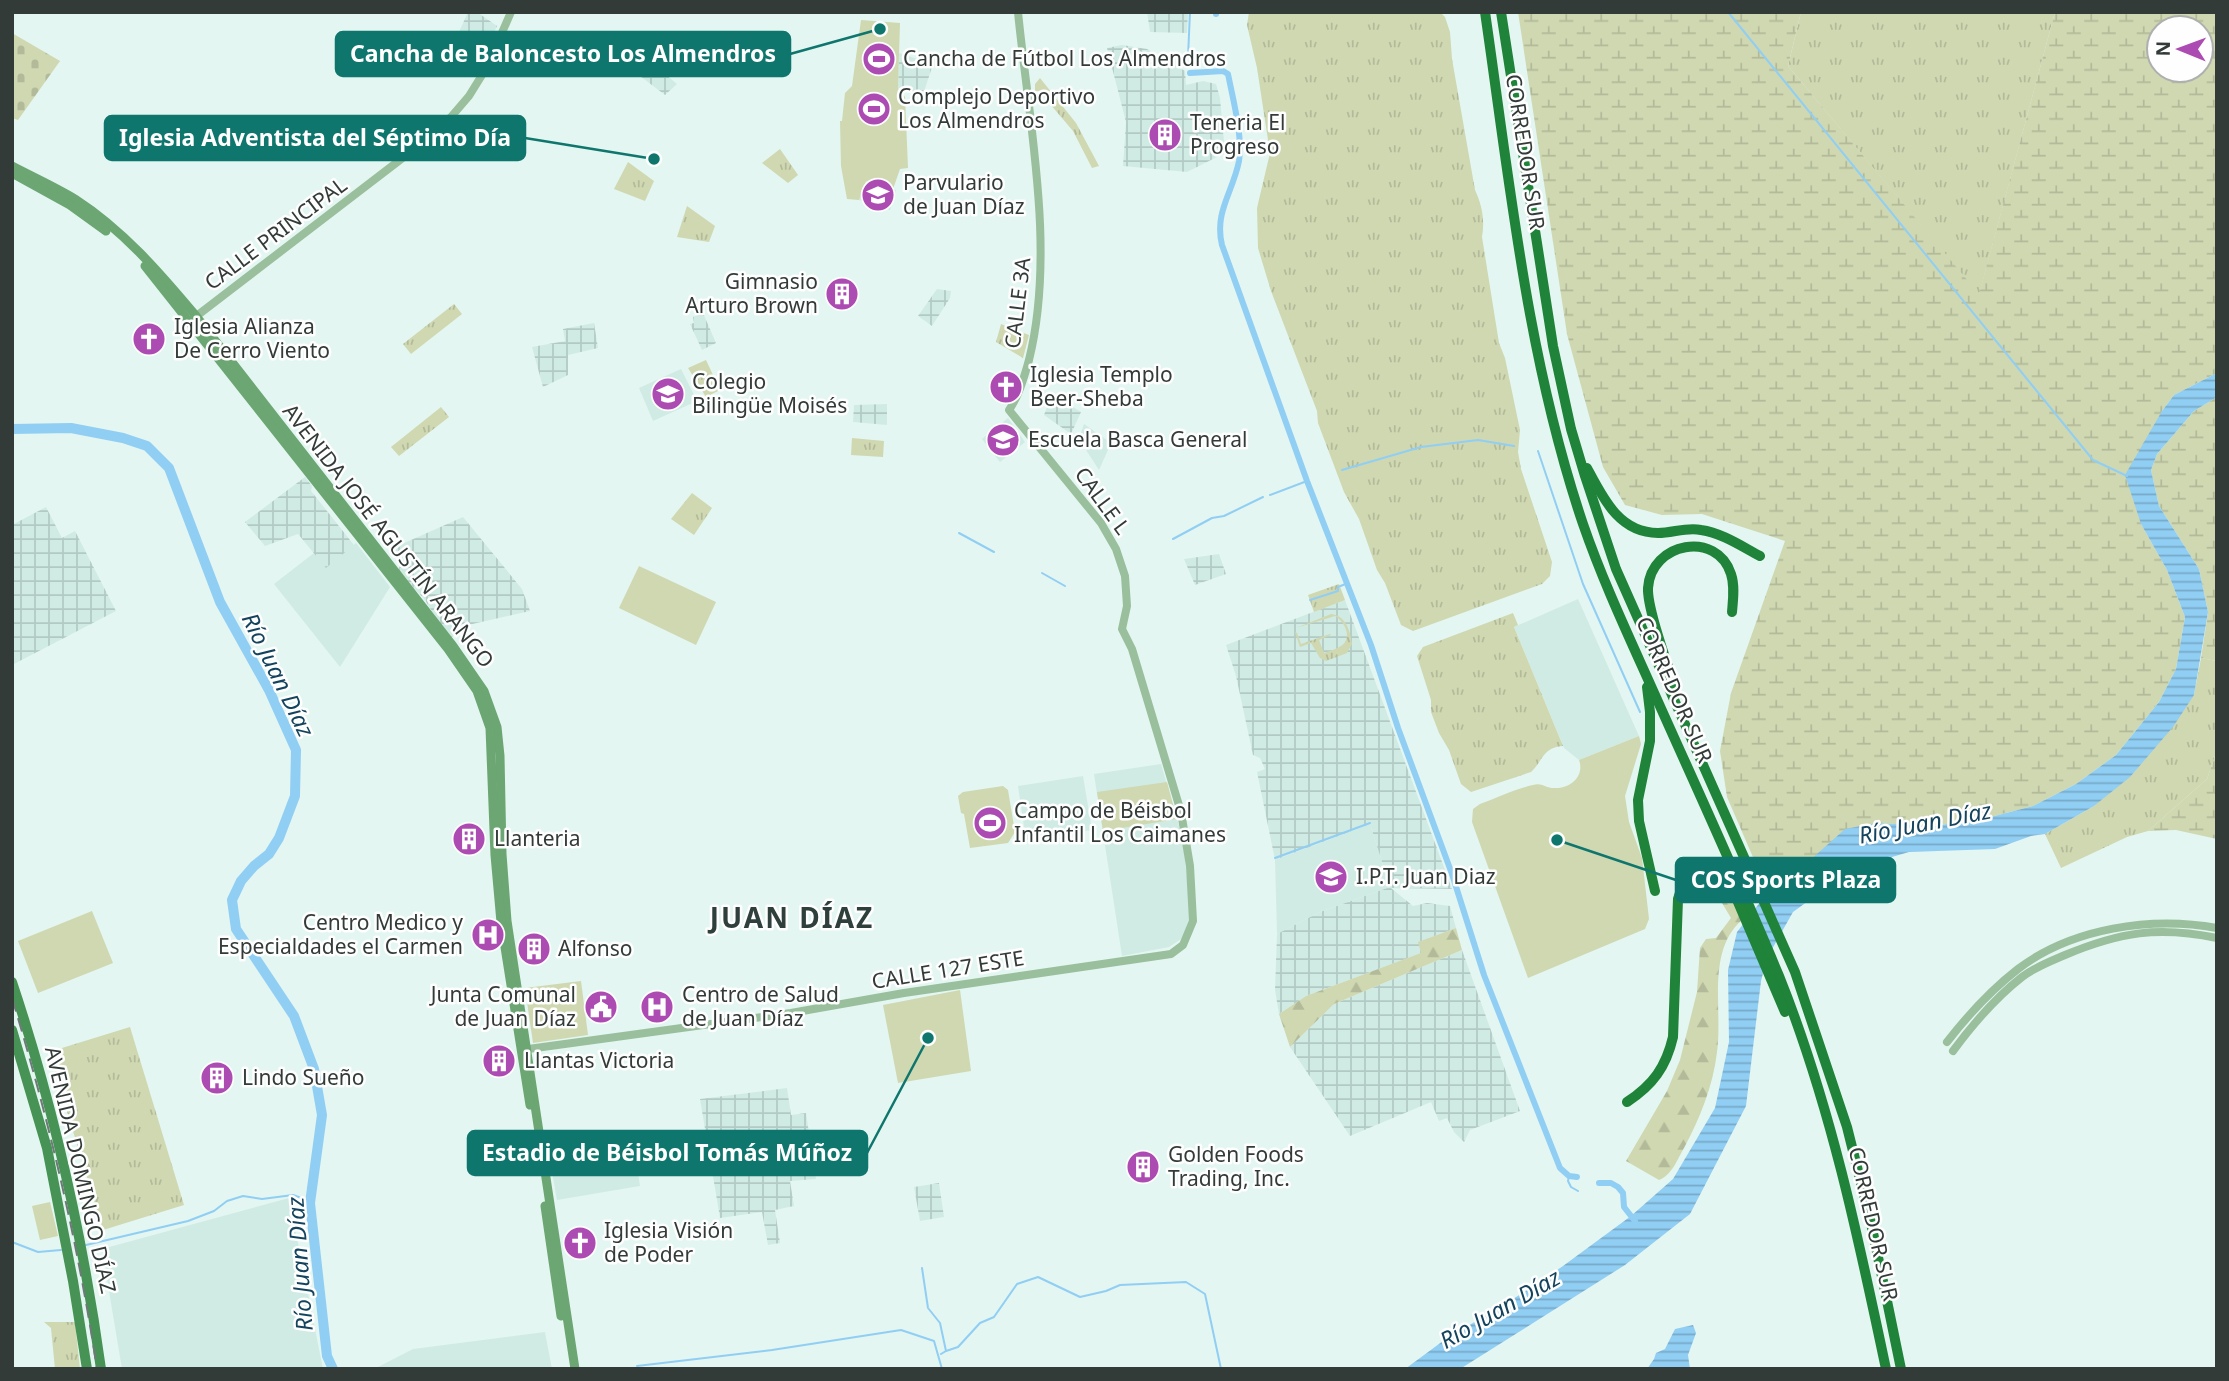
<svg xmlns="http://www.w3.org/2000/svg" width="2229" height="1381" font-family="'Noto Sans',sans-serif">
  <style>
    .built { fill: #d0ebe4 }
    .industrial { fill: url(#industrial-grid) }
    .grass { fill: url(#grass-tufts) }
    .forest { fill: url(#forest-firs) }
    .wetland { fill: url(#wetland-marsh); fill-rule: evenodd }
    .cemetery { fill: url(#cemetery-stones) }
    .green { fill: #cfd8b1 }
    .water { fill: url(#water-rules) }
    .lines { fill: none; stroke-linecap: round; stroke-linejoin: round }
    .stream { stroke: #91cef4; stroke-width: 2 }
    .canal { stroke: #91cef4; stroke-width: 6 }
    .river { stroke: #91cef4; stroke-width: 10 }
    .tertiary { stroke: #99bf9d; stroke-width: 8 }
    .secondary { stroke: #6ba673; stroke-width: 9 }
    .primary { stroke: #479355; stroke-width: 10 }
    .motorway { stroke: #1f8339; stroke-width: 10 }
    .rail { stroke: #6e7a77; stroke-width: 2; stroke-dasharray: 14 7; stroke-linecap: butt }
    .labels { text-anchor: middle; stroke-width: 5; stroke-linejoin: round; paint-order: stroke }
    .poi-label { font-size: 21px; fill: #333b39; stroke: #fefefe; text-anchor: start }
    .street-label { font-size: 21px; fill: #333b39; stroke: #fefefe }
    .water-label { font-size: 23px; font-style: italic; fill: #14435d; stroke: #fefefe }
    .district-label { font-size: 28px; font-weight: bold; letter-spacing: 2px; fill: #2f3f3b; stroke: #fefefe }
    .leader { fill: none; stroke: #0f766e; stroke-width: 2.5 }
    .callout-dot { fill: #0f766e; stroke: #fefefe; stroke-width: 2.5 }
    .callout { fill: #0f766e; stroke: #0f766e; stroke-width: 2.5 }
    .callout-label { font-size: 23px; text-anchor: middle; font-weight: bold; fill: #fff }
  </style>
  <defs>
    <pattern id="industrial-grid" width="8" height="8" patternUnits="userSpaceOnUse" patternTransform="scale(1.75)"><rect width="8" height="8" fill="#d0ebe4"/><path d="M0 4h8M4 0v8" fill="none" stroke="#b3cac4"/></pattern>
    <pattern id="grass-tufts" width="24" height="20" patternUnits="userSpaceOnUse" patternTransform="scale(1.75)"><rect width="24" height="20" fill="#cfd8b1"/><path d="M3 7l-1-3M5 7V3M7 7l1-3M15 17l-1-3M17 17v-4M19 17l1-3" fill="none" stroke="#b2ba99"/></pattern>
    <pattern id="forest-firs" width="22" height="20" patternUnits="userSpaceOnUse" patternTransform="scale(1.75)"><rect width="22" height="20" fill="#cfd8b1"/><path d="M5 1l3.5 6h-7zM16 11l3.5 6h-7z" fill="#b2ba99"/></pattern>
    <pattern id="wetland-marsh" width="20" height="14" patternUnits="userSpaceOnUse" patternTransform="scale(1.75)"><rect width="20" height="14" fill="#cfd8b1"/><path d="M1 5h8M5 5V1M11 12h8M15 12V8" fill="none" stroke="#b2ba99"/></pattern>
    <pattern id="cemetery-stones" width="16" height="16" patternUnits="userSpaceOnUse" patternTransform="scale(1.75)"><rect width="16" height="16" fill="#cfd8b1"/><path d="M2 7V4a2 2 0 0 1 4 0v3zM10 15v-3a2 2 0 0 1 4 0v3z" fill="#b2ba99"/></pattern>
    <pattern id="water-rules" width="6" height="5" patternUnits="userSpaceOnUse" patternTransform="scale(1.75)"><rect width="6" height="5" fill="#91cef4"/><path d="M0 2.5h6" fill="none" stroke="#77a8c7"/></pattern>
  </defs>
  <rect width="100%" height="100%" fill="#e3f6f1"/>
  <!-- built -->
  <g class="built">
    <path d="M866,180L896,190L890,210L859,200Z"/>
    <path d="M681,369L697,401L653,421L639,388Z"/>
    <path d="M1008,418L1025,442L1000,462L982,439Z"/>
    <path d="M1084,424L1111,443L1099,470L1079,439Z"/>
    <path d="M356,543L390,587L340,667L274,584L314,553L326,567Z"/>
    <path d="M1578,599L1639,736L1579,760L1564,748L1514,627Z"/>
    <path d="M1161,764L1183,840L1191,915L1189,928L1181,939L1169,947L1122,956L1094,774Z"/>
    <path d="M1083,776L1092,830L1026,840L1018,786Z"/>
    <path d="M1370,824L1390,887L1320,912L1277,934L1275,860Z"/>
    <path d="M633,1141L640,1186L557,1200L549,1155Z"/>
    <path d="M289,1198L323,1369H122L102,1249Z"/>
    <path d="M545,1332L552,1369H374L413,1349Z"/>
  </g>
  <!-- industrial -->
  <g class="industrial">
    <path d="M468,12H477L497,26L483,57L454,43Z"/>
    <path d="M1147,12H1188L1187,33L1150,32Z"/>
    <path d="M1122,45L1147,49L1185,71L1186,85L1203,81L1216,84L1220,98L1225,153L1187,172L1123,166L1126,122L1107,48Z"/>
    <path d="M899,53L933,64L923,95L898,88Z"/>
    <path d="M652,63L677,84L665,95L640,76Z"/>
    <path d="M937,289L951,291L950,298L932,326L918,316Z"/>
    <path d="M703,313L716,343L702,350L690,324L694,323L693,317Z"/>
    <path d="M594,323L598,348L568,355V375L543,387L532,347L565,341L563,329Z"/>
    <path d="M1052,394L1081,412L1071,434L1044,415Z"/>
    <path d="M887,404V425L853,422L854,405Z"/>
    <path d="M305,477L312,486L311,491L354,545L326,568L298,534L265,546L245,522Z"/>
    <path d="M46,507L62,538L75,531L116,611L12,665V525Z"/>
    <path d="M463,517L522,589L530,611L468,625L449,639L425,600L398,571L403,556L393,548Z"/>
    <path d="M1219,554L1226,574L1195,585L1184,559Z"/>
    <path d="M1345,600L1452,889L1391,888L1413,906L1427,903L1450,906L1456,928L1419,942L1422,953L1306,996L1279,1014L1275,990L1277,934L1320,912L1390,887L1370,824L1275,860L1257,772L1265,769L1260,758L1253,755L1236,676L1226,645Z"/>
    <path d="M1462,950L1520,1111L1470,1130L1464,1142L1454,1132L1447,1118L1439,1121L1431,1102L1350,1136L1290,1047L1334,1004Z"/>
    <path d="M787,1088L791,1115L806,1113L816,1179L790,1181L794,1206L775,1210L780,1243L768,1245L762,1212L720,1218L700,1099Z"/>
    <path d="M939,1183L944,1217L920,1221L914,1187Z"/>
  </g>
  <!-- grass -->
  <g class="grass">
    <path d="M1249,12H1440L1445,17L1450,32L1452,59L1475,190C1482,205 1485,220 1482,237L1499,343L1505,358L1520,430L1518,452L1521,469L1552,562L1550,576L1542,584L1413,631L1401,625L1385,583L1377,570L1359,519L1344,492L1318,423L1317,411L1271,291L1258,248L1257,208L1270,153L1257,68L1247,25Z"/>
    <path d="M1801,12H2055L1979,295L1788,66Z"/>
    <path d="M1040,78L1076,123L1099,166L1092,168L1073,131L1039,91H1035V84Z"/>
    <path d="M780,149L798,175L788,183L762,163Z"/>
    <path d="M628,162L654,181L645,201L614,189Z"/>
    <path d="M687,206L715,226L709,242L677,237Z"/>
    <path d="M454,304L462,314L411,354L403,344Z"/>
    <path d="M1001,324L1029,335L1023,358L996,342Z"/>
    <path d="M706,360L720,390L706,397L688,368Z"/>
    <path d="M441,407L449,417L399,456L391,447Z"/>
    <path d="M852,438L884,441L883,457L851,455Z"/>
    <path d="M692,493L712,508L694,535L671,519Z"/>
    <path d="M1339,584L1345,600L1314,612L1308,595Z"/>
    <path d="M1513,613L1518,625L1514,627L1563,746C1543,747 1543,761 1531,772L1471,792L1461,784L1449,750L1439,733L1431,712V700L1417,656L1423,647Z"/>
    <path d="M1331,614C1346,616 1350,630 1352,644L1347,653L1326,661L1320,658L1311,643L1300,647L1295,632L1297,633L1301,644L1330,634L1331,635L1319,640L1324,653C1329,651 1337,649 1341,646C1353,638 1345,622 1335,616L1296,628Z"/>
    <path d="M2201,658L2217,661V750L2207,779L2148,831L2127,837L2061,868L2045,834L2094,806L2194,695Z"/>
    <path d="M130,1027L184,1205L103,1230L49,1052Z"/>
    <path d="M44,1322H75L80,1369H55L51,1328Z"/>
  </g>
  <!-- forest -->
  <g class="forest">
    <path d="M1731,894L1742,920C1706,951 1723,1010 1717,1052C1713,1086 1700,1118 1684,1148C1677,1160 1672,1175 1659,1180L1626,1161L1667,1091L1680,1060L1697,992L1700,948L1706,939L1716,938L1731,918L1722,903L1721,896Z"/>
    <path d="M1456,928L1462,950L1334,1004L1290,1047L1279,1014L1306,996L1421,953L1418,942Z"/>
  </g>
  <!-- wetland -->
  <g class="wetland">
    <path d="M1518,12H1801L1788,66L1979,294L2055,12H2217V373L2174,395L2162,411L2141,524L2167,570L2185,617L2176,669L2159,702L2116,755L2076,784L2033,806L1983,819L1933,826L1876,823L1813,859L1789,879L1768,892L1727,797L1720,751L1731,693L1785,541L1702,514L1662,515L1625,505L1603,467L1567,334ZM2159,28H2201V70H2159Z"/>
    <path d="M2217,397V661L2201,658L2208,612L2199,569L2159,506L2151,470L2157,454L2194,411Z"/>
    <path d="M2217,750V839L2176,830L2148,831L2207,779Z"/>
  </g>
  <!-- cemetery -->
  <path class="cemetery" d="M12,33L60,61L18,120L12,118Z"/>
  <!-- green -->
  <g class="green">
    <path d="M861,20L900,23L898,88L905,97L908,168L900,169L893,189L866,181L859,200L847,199L841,166L840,121H842L845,93L852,86Z"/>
    <path d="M639,566L716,602L696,645L619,608Z"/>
    <path d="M1639,736L1641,744L1625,796L1629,822L1642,858L1649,919L1645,929L1528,978L1472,822L1473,809L1480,804C1497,798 1515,789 1533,785C1541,782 1546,788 1554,788C1570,789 1585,776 1579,760Z"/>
    <path d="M1167,782L1177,819L1103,831L1097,792Z"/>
    <path d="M1003,786L1008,790L1015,832L1008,843L970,848L964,814L961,813L958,796L963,792Z"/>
    <path d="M92,911L113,963L38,993L18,941Z"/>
    <path d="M581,981L588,1035L533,1043L525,988Z"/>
    <path d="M960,990L971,1071L898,1083L883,1005Z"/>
    <path d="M50,1202L58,1236L40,1240L32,1206Z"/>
  </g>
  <!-- water -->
  <g class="water">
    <path d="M2217,373V397L2194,411L2157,454L2151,470L2159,506L2199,569L2208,612L2194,695L2173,727L2130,777L2094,806L2045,834L2031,836L1995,849L1909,852L1875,862L1844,875L1793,912L1767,958L1761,981L1746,1106L1690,1214L1625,1265L1460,1369H1405L1443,1341L1526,1291L1563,1266L1631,1216L1673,1179L1715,1108L1729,1042L1728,970L1737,932L1768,892L1789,879L1845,829L1876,823L1933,826L1983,819L2033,806L2076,784L2116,755L2159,702L2176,669L2185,617L2167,570L2141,524L2125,475L2162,411L2174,395Z"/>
    <path d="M1693,1325L1696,1333L1688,1355L1690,1369H1647L1654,1359L1656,1353L1665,1349L1675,1329Z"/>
  </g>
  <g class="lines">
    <!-- stream -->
    <g class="stream">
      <path d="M1728,12L2093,460L2127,476"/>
      <path d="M1188,57L1190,12"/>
      <path d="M1538,451L1583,584L1640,712"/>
      <path d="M1342,470L1421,447L1478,440L1514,446"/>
      <path d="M1270,495L1307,481"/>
      <path d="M959,533L994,552"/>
      <path d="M1173,539L1212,518L1224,516L1263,497"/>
      <path d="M1042,573L1065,586"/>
      <path d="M1310,600L1338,591V587L1348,583"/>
      <path d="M1275,858L1370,823"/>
      <path d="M1569,1176L1568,1181L1571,1187L1578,1191"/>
      <path d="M12,1242L38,1252L61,1250"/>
      <path d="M86,1245L188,1221L214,1211L227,1201L243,1196L262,1199L293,1195L310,1201"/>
      <path d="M922,1268L928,1308L940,1323L946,1351L941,1354"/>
      <path d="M946,1351L958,1347L980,1323L994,1317L1017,1284L1038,1277L1080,1297L1106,1291L1120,1285L1186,1282L1205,1294L1221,1369"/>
      <path d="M637,1366L772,1350L901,1330L934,1341L942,1369"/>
    </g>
    <!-- canal -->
    <g class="canal">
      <path d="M1216,12V14"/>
      <path d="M1190,73L1223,71L1228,74C1233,99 1243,137 1239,161C1233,192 1214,212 1222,245L1307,481L1371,645L1398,728L1452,874L1484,975L1560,1168L1569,1176L1577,1177"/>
      <path d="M1599,1183H1611L1618,1187L1623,1193L1624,1207L1635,1221"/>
    </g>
    <!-- river -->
    <path class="river" d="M12,429L71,428L123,438L147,446L169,468L220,602L269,690L296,750L295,796L279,838L269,854L254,866L241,881L232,900L236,929L294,1016L314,1069L322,1115L310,1203L327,1356L333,1369"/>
    <!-- tertiary -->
    <g class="tertiary">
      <path d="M190,321L426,140L451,117L469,96L487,67L511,12"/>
      <path d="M1947,1042C1968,1015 1991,990 2018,969C2072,928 2151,916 2217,928"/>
      <path d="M521,1050L791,1013L904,993L1171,954L1183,945L1193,921L1190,866L1181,812L1132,649L1122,629L1127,606L1125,576L1116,549L1101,523L1009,410C1019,396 1024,377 1029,360C1056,251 1029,124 1018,12"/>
      <path d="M1953,1051C1973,1024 1995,998 2022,977C2035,967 2051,961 2065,955C2120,932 2158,926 2217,938"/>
    </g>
    <!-- secondary -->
    <g class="secondary">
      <path d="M12,166C33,177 55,187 75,199C123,230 160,273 196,316L453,646L484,691L497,727L500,756L502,854L507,921L575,1369"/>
      <path d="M12,173L70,205L106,231"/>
      <path d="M145,266L448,649L477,691L490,728L495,855L501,922L530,1105"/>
      <path d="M545,1206L561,1316"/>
    </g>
    <!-- primary -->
    <g class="primary">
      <path d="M12,982C54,1108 83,1238 101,1369"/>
      <path d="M12,1030L47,1148L73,1281L87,1369"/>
    </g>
    <!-- motorway -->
    <g class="motorway">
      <path d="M1485,12C1510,184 1527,359 1583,524C1603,582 1630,639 1655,695C1697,789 1740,882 1779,976C1830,1103 1858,1236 1886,1369"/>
      <path d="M1501,12L1553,346L1571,429L1585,476L1616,569L1795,972L1847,1127L1871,1223L1901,1369"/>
      <path d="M1587,468C1603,498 1619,533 1658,533C1673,533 1686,527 1701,530C1722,533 1741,546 1760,556"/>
      <path d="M1647,687L1650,712V741L1638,800L1639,821L1655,891"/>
      <path d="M1676,691C1669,668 1647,609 1648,588C1651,542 1717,530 1731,574C1735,586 1733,600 1732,612"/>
      <path d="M1627,1102C1653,1085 1666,1067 1673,1037L1678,899C1684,876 1710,862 1729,881L1785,1012"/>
    </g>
    <!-- rail -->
    <path class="rail" d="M12,998C49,1120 78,1243 97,1369"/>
  </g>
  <!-- icons -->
  <defs>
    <symbol id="stadium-disc" viewBox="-11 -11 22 22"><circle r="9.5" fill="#ac4bb2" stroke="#fefefe"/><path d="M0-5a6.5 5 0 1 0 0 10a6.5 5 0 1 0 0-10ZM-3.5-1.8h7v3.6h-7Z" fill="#fff"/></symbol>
    <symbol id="building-disc" viewBox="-11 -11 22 22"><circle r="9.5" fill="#ac4bb2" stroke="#fefefe"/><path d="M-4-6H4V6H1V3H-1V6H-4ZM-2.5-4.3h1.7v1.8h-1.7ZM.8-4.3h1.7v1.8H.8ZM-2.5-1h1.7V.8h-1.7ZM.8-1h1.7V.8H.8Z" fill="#fff"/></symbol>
    <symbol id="school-disc" viewBox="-11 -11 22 22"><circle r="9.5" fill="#ac4bb2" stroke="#fefefe"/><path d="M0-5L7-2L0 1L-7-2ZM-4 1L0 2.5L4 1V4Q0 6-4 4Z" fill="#fff"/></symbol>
    <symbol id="church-disc" viewBox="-11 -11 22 22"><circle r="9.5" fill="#ac4bb2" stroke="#fefefe"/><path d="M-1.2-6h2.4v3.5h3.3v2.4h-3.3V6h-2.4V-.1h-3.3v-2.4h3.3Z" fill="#fff"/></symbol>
    <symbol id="hospital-disc" viewBox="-11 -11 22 22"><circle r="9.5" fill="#ac4bb2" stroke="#fefefe"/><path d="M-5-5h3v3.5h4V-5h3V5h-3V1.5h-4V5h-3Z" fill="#fff"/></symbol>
    <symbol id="civic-disc" viewBox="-11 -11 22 22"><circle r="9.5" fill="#ac4bb2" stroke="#fefefe"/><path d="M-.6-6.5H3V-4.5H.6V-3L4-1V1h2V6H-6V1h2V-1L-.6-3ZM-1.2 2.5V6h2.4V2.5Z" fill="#fff"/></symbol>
  </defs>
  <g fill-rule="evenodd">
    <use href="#stadium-disc" x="860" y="40" width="38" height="38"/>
    <use href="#stadium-disc" x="855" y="90" width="38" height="38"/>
    <use href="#building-disc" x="1146" y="116" width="38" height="38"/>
    <use href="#school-disc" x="859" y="176" width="38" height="38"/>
    <use href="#building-disc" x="823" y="275" width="38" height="38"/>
    <use href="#church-disc" x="130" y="320" width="38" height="38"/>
    <use href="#church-disc" x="987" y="368" width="38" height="38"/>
    <use href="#school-disc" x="649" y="375" width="38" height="38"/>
    <use href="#school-disc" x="984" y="421" width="38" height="38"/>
    <use href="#stadium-disc" x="971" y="804" width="38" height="38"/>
    <use href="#building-disc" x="450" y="820" width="38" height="38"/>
    <use href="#school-disc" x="1312" y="858" width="38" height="38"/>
    <use href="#hospital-disc" x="469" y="916" width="38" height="38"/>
    <use href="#building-disc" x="515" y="930" width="38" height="38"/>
    <use href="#civic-disc" x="582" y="988" width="38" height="38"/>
    <use href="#hospital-disc" x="638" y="988" width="38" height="38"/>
    <use href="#building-disc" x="480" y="1042" width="38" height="38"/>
    <use href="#building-disc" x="198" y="1059" width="38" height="38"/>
    <use href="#building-disc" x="1124" y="1148" width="38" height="38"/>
    <use href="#church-disc" x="561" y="1224" width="38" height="38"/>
  </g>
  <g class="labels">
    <!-- poi labels -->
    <g class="poi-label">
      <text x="903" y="66">Cancha de Fútbol Los Almendros</text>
      <text x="898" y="104">Complejo Deportivo<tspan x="898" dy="24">Los Almendros</tspan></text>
      <text x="1190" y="130">Teneria El<tspan x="1190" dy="24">Progreso</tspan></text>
      <text x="903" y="190">Parvulario<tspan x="903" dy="24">de Juan Díaz</tspan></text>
      <text x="818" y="289" text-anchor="end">Gimnasio<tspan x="818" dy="24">Arturo Brown</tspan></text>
      <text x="174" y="334">Iglesia Alianza<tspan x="174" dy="24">De Cerro Viento</tspan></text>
      <text x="1030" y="382">Iglesia Templo<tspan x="1030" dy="24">Beer-Sheba</tspan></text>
      <text x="692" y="389">Colegio<tspan x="692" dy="24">Bilingüe Moisés</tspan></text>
      <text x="1028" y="447">Escuela Basca General</text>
      <text x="1014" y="818">Campo de Béisbol<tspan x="1014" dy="24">Infantil Los Caimanes</tspan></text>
      <text x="494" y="846">Llanteria</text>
      <text x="1356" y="884">I.P.T. Juan Diaz</text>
      <text x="463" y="930" text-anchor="end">Centro Medico y<tspan x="463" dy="24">Especialdades el Carmen</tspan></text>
      <text x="558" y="956">Alfonso</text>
      <text x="576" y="1002" text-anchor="end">Junta Comunal<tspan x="576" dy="24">de Juan Díaz</tspan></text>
      <text x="682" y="1002">Centro de Salud<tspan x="682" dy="24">de Juan Díaz</tspan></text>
      <text x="524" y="1068">Llantas Victoria</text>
      <text x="242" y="1085">Lindo Sueño</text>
      <text x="1168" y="1162">Golden Foods<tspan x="1168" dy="24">Trading, Inc.</tspan></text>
      <text x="604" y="1238">Iglesia Visión<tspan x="604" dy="24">de Poder</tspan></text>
    </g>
    <!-- street labels -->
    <g class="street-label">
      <text transform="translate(1525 152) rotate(81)" y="7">CORREDOR SUR</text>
      <text transform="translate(276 234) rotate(-37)" y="7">CALLE PRINCIPAL</text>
      <text transform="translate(1018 303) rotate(-83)" y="7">CALLE 3A</text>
      <text transform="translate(1102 501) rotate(54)" y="7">CALLE L</text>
      <text transform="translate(388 536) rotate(52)" y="7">AVENIDA JOSÉ AGUSTÍN ARANGO</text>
      <text transform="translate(1674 690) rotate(66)" y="7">CORREDOR SUR</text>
      <text transform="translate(948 970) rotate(-9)" y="7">CALLE 127 ESTE</text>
      <text transform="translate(80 1170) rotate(77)" y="7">AVENIDA DOMINGO DÍAZ</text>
      <text transform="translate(1873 1224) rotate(77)" y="7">CORREDOR SUR</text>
    </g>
    <!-- water labels -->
    <g class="water-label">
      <text transform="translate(278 675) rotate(64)" y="8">Río Juan Díaz</text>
      <text transform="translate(1925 823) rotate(-11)" y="8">Río Juan Díaz</text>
      <text transform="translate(300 1264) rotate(-94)" y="8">Río Juan Díaz</text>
      <text transform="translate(1500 1309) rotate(-30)" y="8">Río Juan Díaz</text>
    </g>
    <!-- district labels -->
    <g class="district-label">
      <text x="792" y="928">JUAN DÍAZ</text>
    </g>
  </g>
  <!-- callouts -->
  <path class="leader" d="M880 29L790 54M654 159L525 138M1557 840L1676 880M928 1038L867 1153"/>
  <g class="callout-dot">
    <circle cx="880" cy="29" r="7"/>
    <circle cx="654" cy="159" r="7"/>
    <circle cx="1557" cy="840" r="7"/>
    <circle cx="928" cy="1038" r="7"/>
  </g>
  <g class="callout">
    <rect x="336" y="32" width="454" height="44" rx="7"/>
    <rect x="105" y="116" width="420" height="44" rx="7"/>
    <rect x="1676" y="858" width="219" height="44" rx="7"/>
    <rect x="468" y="1131" width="399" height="44" rx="7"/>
  </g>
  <g class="callout-label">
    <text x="563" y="62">Cancha de Baloncesto Los Almendros</text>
    <text x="315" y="146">Iglesia Adventista del Séptimo Día</text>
    <text x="1786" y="888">COS Sports Plaza</text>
    <text x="667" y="1161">Estadio de Béisbol Tomás Múñoz</text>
  </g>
  <!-- border -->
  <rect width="2229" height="1381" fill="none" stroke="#333b39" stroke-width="28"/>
  <!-- north arrow -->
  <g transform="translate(2180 49) rotate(271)"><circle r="33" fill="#fefefe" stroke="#adb0af" stroke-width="2"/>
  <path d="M0-5L12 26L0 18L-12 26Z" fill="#ac4bb2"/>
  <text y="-10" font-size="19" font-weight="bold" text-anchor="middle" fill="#333b39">N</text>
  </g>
</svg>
